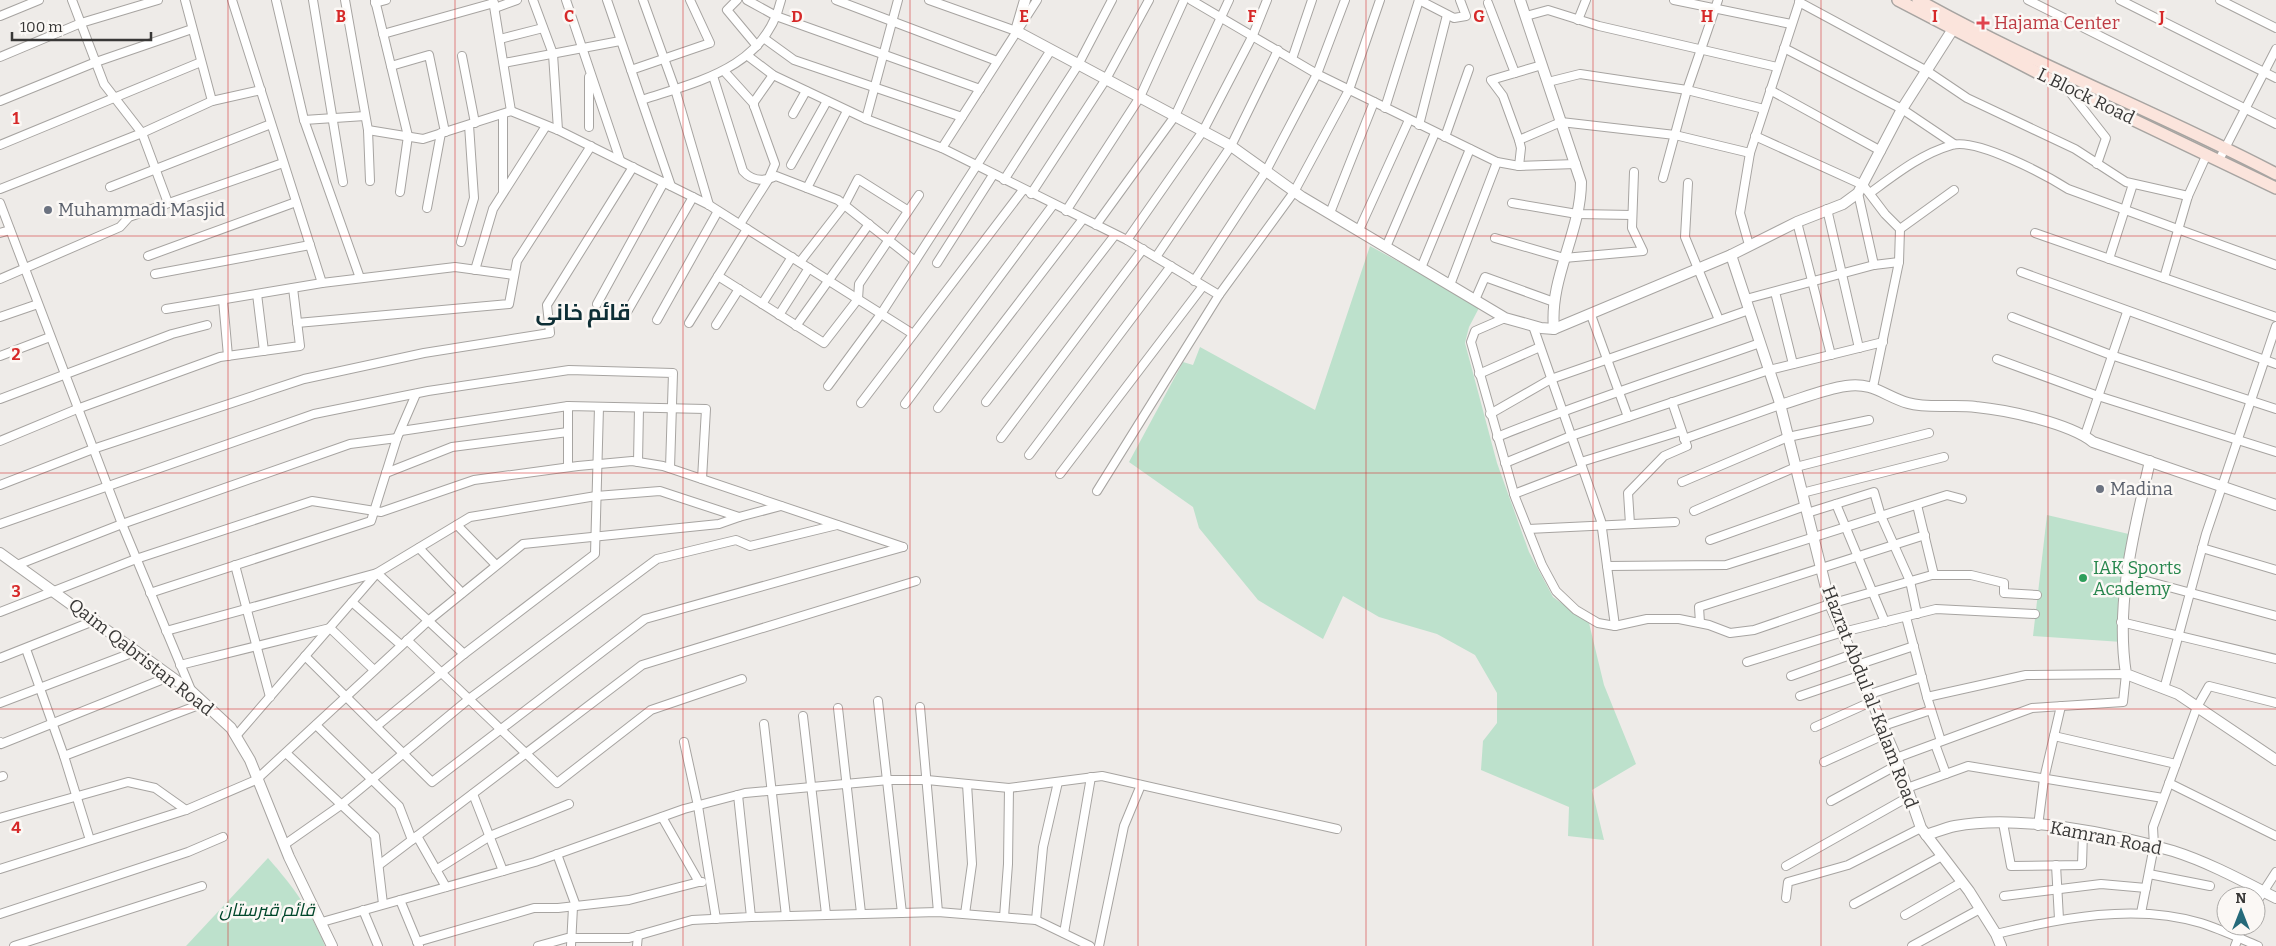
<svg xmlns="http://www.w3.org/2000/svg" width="2276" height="946" font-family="Bitter,Cairo,serif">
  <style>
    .green { fill: #bde1cc }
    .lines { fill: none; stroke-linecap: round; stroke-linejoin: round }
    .minor-casing { stroke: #a7a4a1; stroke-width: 10 }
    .tertiary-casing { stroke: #a7a4a1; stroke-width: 12 }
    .secondary-casing { stroke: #a7a4a1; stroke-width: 14 }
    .minor { stroke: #fff; stroke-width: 8 }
    .tertiary { stroke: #fff; stroke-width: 10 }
    .secondary { stroke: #fbe4dc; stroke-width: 11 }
    .grid { fill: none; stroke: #d62828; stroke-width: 1; stroke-opacity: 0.55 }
    .health-dot { fill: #e0444e; stroke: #fbf8f5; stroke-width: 2 }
    .worship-dot { fill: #6b7280; stroke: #fbf8f5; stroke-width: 2 }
    .leisure-dot { fill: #2e9e5b; stroke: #fbf8f5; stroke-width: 2 }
    .labels { text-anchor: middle; stroke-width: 5; stroke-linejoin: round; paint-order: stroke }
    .health-label { font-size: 18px; fill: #be3a42; stroke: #fbf8f5; text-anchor: start }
    .street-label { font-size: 18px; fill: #383736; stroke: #fbf8f5 }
    .worship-label { font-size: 18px; fill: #5b616d; stroke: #fbf8f5; text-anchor: start }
    .leisure-label { font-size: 18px; fill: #27864d; stroke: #fbf8f5; text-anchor: start }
    .park-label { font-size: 18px; font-style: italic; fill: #00472b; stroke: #fbf8f5 }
    .district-label { font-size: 22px; font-weight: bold; fill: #0d2e35; stroke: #fbf8f5 }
    .grid-label { font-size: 16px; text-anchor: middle; font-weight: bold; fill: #d62828; stroke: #fbf8f5; stroke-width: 5; stroke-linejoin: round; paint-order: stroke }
  </style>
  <rect width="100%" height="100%" fill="#eeebe8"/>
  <!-- green -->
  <g class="green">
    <path d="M1370,246L1480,306L1469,327L1465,343L1497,463L1529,552L1553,597L1589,623L1604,685L1636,764L1592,790L1604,840L1568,836L1569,807L1481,770L1483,741L1497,723V693L1475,655L1437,634L1379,617L1343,596L1323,639L1258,600L1199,528L1193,507L1129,462L1183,362L1193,365L1200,347L1315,410Z"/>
    <path d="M2047,515L2133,535L2122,642L2033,636Z"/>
    <path d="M268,858C295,889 309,908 325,946H186Z"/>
  </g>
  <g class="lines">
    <defs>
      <g id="minor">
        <path d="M72,0L104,84L142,133L168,203"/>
        <path d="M185,0L212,101"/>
        <path d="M232,0L322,283"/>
        <path d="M276,0L304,120L360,278"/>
        <path d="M313,0L343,182"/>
        <path d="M345,0L368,130L370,181"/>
        <path d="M375,0L408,136L400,192"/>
        <path d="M493,0L511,111"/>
        <path d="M533,0L553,54L558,130"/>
        <path d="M566,0L620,160"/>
        <path d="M607,0L671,186"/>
        <path d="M643,0L675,89L709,205"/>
        <path d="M737,0L727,10L757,46"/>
        <path d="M747,0L776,16L980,89"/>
        <path d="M836,0L997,61"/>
        <path d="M929,0L1016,31"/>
        <path d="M1191,0L1317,74L1497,162L1519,166L1521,148L1519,140"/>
        <path d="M1419,0L1454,18L1466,16L1460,0"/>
        <path d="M1674,0L1791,24"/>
        <path d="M2028,0L2276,124"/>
        <path d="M2120,0L2276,78"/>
        <path d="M2220,0L2276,28"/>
        <path d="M1799,2L1927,71L1967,98L2075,149L2126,182L2188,196"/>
        <path d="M375,3L386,0"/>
        <path d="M1488,3L1515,73"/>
        <path d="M495,8L517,0"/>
        <path d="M0,16L39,0"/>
        <path d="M1526,16L1548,10L1599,26L1777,67"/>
        <path d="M1578,20L1586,0"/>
        <path d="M383,34L494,3"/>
        <path d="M500,39L543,28"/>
        <path d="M765,39L794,60L962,117"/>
        <path d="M1784,48L1902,109L1954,144"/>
        <path d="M462,56L475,123"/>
        <path d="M748,56L773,75L866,119L942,148L1127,240L1219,295"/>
        <path d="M0,57L81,23L158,0"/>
        <path d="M1292,59L1312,0"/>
        <path d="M504,63L620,41"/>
        <path d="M1542,65L1491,80L1503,96L1519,140L1561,122L1675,135L1750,153"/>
        <path d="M391,66L429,55L445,132"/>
        <path d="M631,70L710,43L690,0"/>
        <path d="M724,71L753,103L775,164L768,180L740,224"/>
        <path d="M713,76L743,171C752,181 764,182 776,176L838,200L915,261"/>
        <path d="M1548,82L1580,74L1687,90L1764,109"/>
        <path d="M1770,90L1881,151"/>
        <path d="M2069,91L2106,138L2097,164"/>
        <path d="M642,100C699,81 765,68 781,0"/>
        <path d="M0,101L96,62L192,29"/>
        <path d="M754,106V102L773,75"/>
        <path d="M1385,108L1419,0"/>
        <path d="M503,114V192"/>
        <path d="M793,114L806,91"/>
        <path d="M866,119L898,0"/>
        <path d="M304,120L365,116"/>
        <path d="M1419,125L1447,15"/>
        <path d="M589,127V77"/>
        <path d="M368,130L423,139L511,111L558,130L709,205L913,334"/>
        <path d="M1755,136L1863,185L1885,214L1900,229L1899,262L1873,387"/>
        <path d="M1445,137L1469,69"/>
        <path d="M0,145L201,62"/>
        <path d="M942,148L1037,0"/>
        <path d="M2219,160L2276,49"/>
        <path d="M791,165L827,101"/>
        <path d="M1519,166L1576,164"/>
        <path d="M1663,178L1687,90L1718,0"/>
        <path d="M1004,180L1078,65L1112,0"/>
        <path d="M1688,183L1685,237L1719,320"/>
        <path d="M110,187L271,124"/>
        <path d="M807,188L847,111"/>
        <path d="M0,189L142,133L212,101L261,90"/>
        <path d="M1858,193L1874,265"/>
        <path d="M1870,193C1896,174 1921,154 1952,145C1977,138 2046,175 2068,189L2276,265"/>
        <path d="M1031,194L1106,79L1149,0"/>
        <path d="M0,203L122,524L191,690"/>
        <path d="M1512,203L1577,214L1632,215"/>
        <path d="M427,208L441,133"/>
        <path d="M1827,209L1859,348"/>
        <path d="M1066,211L1140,97L1184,0"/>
        <path d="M1330,213L1374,102"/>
        <path d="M1797,222L1831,355"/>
        <path d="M1096,225L1175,116L1229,0"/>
        <path d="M1900,229L1954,190"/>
        <path d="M1359,230L1409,120"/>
        <path d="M0,233L10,230"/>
        <path d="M2035,233L2276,317"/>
        <path d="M1495,238L1564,258L1643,251L1632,228L1634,172"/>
        <path d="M1127,240L1203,131L1253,35L1267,0"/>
        <path d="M461,242L474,198L469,125"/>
        <path d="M1749,245L1740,213L1750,153L1800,0"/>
        <path d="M1386,247L1435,133"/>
        <path d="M148,256L296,202"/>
        <path d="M1156,257L1231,146L1278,50"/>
        <path d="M2109,259L2133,184"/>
        <path d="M800,262L845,204L858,179L907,210"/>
        <path d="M937,263L993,175"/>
        <path d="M1421,268L1470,149"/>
        <path d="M475,270L493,209L546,126"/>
        <path d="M2021,272L2276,364"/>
        <path d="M155,274L310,245"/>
        <path d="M718,276L824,343L858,299L859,284L919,195"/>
        <path d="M2164,278L2188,196L2207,154"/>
        <path d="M0,279L120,227L129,217L283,163"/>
        <path d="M1194,281L1266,171L1317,74L1345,0"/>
        <path d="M1450,285L1497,162"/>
        <path d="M1775,292L1793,364"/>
        <path d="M257,294L264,351"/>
        <path d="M1746,299L1874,265L1899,262"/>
        <path d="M223,300L228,356"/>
        <path d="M1475,300L1485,277L1554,302"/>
        <path d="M597,304L664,182"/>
        <path d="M762,304L792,257"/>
        <path d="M166,309L322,283L455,267L514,275"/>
        <path d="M627,312L693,197"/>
        <path d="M779,315L809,268"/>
        <path d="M1591,315L1628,417"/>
        <path d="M0,317L38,304"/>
        <path d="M2012,317L2111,355L2276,409"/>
        <path d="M1505,318L1475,331L1471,342L1515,497L1542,565L1556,591L1576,610L1598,623L1615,626L1647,619H1679L1709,625L1730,633L1754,630L1830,604L1932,575H1971L2004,583V593L2037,595"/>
        <path d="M657,320L718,211"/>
        <path d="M297,323L509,304L517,261L591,146"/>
        <path d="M689,323L747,229"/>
        <path d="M716,325L739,289"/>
        <path d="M796,326L869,224"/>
        <path d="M1533,326L1601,521L1615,626"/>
        <path d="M0,356L50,337"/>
        <path d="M1997,359L2098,396L2276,452"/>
        <path d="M1479,374L1540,347"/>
        <path d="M828,386L881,314L1051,50"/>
        <path d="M0,399L172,334L207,325"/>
        <path d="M986,402L1115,235"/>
        <path d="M861,403L1023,190"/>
        <path d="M905,404L1053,205"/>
        <path d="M568,406V467"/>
        <path d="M938,408L1083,219"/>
        <path d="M1490,414L1551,379L1749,310"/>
        <path d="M401,431L568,406L706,409L702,479"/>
        <path d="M2085,435L2127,312"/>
        <path d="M1497,437C1583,402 1672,374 1760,343"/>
        <path d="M1001,438L1143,249"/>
        <path d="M1684,439L1780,405"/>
        <path d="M0,441L77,409L220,357L300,346L293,288"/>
        <path d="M1029,455L1171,266"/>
        <path d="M638,462L639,408"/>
        <path d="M1581,462L1681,431"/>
        <path d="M1505,463L1571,436L1769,370L1883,342"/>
        <path d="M386,473L452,447L568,432"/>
        <path d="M1060,474L1203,286"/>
        <path d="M1682,482L1788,437L1869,420"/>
        <path d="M0,485L93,449L304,379L424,353L550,333L547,305L633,167"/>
        <path d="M1097,491L1219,295L1294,192L1349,90L1380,0"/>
        <path d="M1802,493L1944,457"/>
        <path d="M1514,494L1582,468"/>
        <path d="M1836,504L1885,622"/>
        <path d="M1917,505L1934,575"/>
        <path d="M1694,511L1796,467L1929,433"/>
        <path d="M1807,513L1874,492L1881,516L1910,581L1917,614"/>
        <path d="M0,524L314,414L428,391L569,370L673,373L670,468"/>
        <path d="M1630,524L1628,493L1664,456L1687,446L1672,402"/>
        <path d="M457,525L496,565"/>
        <path d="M1528,529L1675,522"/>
        <path d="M1710,540L1805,506"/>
        <path d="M419,548L462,593"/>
        <path d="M2202,548L2276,570"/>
        <path d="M17,565L122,524L350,444L397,438"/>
        <path d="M235,565L270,697"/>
        <path d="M1607,566L1726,565L1947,495L1962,499"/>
        <path d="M2128,576L2276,616"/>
        <path d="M150,593L371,521L397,438L416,394"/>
        <path d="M352,602L401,645"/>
        <path d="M0,612L136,559L312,501L381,512L474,480L578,466L632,461L663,466L903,547"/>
        <path d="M1906,617L1927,697L1941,741"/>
        <path d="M2121,622L2276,659"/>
        <path d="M1700,623L1699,607L1925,535"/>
        <path d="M166,631L377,573L464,654"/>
        <path d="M407,640L557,783L651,710L742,679"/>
        <path d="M26,649L64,756L204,703"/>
        <path d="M305,656L432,782L645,619L903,547"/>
        <path d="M0,658L96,620"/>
        <path d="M1747,662L1843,632L1936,609L2035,614"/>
        <path d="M180,665L330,628L374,670"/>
        <path d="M1857,665L1914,646"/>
        <path d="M1791,676L1853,654"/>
        <path d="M2164,689L2206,534L2276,326"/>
        <path d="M1870,694L1922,677"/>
        <path d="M1800,696L1862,675"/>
        <path d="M878,701L902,913"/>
        <path d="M0,703L137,651"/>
        <path d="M920,707L938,912"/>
        <path d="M838,708L861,913"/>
        <path d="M803,716L826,914"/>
        <path d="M764,724L786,916"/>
        <path d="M316,725L399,806L412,840"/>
        <path d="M377,726L464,654L595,554L599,407"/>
        <path d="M1883,726L1931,710"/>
        <path d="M1815,727L1873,701"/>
        <path d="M236,736L377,573L470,517L596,496L660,491L739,517L781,506"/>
        <path d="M2054,736L2176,764"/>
        <path d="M0,742L1,744L171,676"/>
        <path d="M684,742L698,806L716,919"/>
        <path d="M1935,744L1946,774"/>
        <path d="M286,753L375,836L383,904"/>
        <path d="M64,756L90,840"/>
        <path d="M1896,758L2032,708L2123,702L2126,674L2026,675L1927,697"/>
        <path d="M1824,762L1886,734"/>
        <path d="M0,777L3,776"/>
        <path d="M2169,783L2276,836"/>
        <path d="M1907,788L1968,766L2163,798"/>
        <path d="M473,794L503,871"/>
        <path d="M1831,801L1899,764"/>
        <path d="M662,817L699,882H702"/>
        <path d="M0,818L128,782L155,788L186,810"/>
        <path d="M2003,823L2011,866L2082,865L2083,832"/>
        <path d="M2038,826L2044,779L2061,706"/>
        <path d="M417,836L446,887"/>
        <path d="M284,845L341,805L469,699L657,559L736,540L750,546L837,525"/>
        <path d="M557,854L576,906"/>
        <path d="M379,865L642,665L916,581"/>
        <path d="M2056,865L2059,919"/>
        <path d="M1786,866L1910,796"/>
        <path d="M0,869L186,810L256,780L428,621L523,544L719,524L739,517"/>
        <path d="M436,870L490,836L569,804"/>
        <path d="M2149,874L2210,886"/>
        <path d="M2004,896L2101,884L2146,888"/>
        <path d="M1786,898L1788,882L1848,865L1921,828"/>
        <path d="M400,900L419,946"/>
        <path d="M2256,903L2276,872"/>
        <path d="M1854,904L1942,856"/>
        <path d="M363,910L378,946"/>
        <path d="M2141,913L2154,846L2153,827L2197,707L2209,686L2276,703"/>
        <path d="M0,914L188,852L223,837"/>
        <path d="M965,914L972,864L967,784"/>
        <path d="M1905,915L1962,882"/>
        <path d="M751,917L938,912L1036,920L1090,946"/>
        <path d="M1004,917L1008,864L1009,788"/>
        <path d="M1036,920L1043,847L1058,782"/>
        <path d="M322,922L535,862L684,809L745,793L889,780H927L1009,788L1102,776L1337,829"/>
        <path d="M1064,933L1091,777"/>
        <path d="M1996,934C2061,918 2135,903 2201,923C2220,929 2239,938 2258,946"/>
        <path d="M417,942L534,908H558L629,900L699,882"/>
        <path d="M14,946L202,886"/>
        <path d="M538,946L567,938H629L692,920L751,917L738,795"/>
        <path d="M571,946L573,907"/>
        <path d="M637,946L638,935"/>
        <path d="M1099,946L1124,826L1141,785"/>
        <path d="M1912,946L1980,909"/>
        <path d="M2235,946L2243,926"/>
      </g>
      <g id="tertiary">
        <path d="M1025,0L1016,31L1231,146L1302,197L1505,318L1541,328L1554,329L1731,255L1797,222L1843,204L1858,193L1902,109L1953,29"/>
        <path d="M1520,0L1581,182C1581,232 1549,278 1554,329"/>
        <path d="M1731,255L1779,400L1830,604L1898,762L1921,828L1969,891L1996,934L2001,946"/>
        <path d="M1780,405C1801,399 1824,389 1846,386C1874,382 1884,396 1908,403C1929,409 1954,404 1976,407C2007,410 2069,423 2093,442L2276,505"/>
        <path d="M2150,461C2134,531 2115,603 2126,674L2178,694L2276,760"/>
        <path d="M0,553L191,691L231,728L250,760L289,857L332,946"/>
        <path d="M1926,835C1936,832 1945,828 1955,826C2018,814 2111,833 2173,851C2208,862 2243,881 2276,898"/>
      </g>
      <g id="secondary">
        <path d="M1898,0L2067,88L2276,188"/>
        <path d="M1918,0C2034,65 2158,112 2276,174"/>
      </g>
    </defs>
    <!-- minor casing -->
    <use href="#minor" class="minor-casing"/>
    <!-- tertiary casing -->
    <use href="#tertiary" class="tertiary-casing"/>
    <!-- secondary casing -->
    <use href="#secondary" class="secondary-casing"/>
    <!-- minor -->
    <use href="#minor" class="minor"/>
    <!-- tertiary -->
    <use href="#tertiary" class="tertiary"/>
    <!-- secondary -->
    <use href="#secondary" class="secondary"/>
  </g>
  <!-- grid -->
  <path class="grid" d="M228,0V946M455,0V946M683,0V946M910,0V946M1138,0V946M1366,0V946M1593,0V946M1821,0V946M2048,0V946M0,236H2276M0,473H2276M0,709H2276"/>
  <!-- markers -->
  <path class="health-dot" d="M1980.5 15.5h5v5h5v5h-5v5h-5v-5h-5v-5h5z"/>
  <g class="worship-dot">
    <circle cx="48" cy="210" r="5"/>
    <circle cx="2100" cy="489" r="5"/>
  </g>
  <circle class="leisure-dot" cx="2083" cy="578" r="5"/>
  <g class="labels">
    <!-- health labels -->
    <g class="health-label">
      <text x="1994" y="29">Hajama Center</text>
    </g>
    <!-- street labels -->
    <g class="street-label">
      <text transform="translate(2086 96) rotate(26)" y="6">L Block Road</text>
      <text transform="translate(141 657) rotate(38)" y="6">Qaim Qabristan Road</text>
      <text transform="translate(1870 697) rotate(69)" y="6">Hazrat Abdul al-Kalam Road</text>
      <text transform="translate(2106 838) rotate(11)" y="6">Kamran Road</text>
    </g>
    <!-- worship labels -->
    <g class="worship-label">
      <text x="58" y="216">Muhammadi Masjid</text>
      <text x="2110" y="495">Madina</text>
    </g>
    <!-- leisure labels -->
    <g class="leisure-label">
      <text x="2093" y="574">IAK Sports<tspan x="2093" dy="21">Academy</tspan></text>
    </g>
    <!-- park labels -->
    <g class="park-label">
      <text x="267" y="916">قائم قبرستان</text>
    </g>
    <!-- district labels -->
    <g class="district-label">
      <text x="583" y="320">قائم خانى</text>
    </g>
  </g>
  <g class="grid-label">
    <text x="341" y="22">B</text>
    <text x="569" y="22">C</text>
    <text x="797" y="22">D</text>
    <text x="1024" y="22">E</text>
    <text x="1252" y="22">F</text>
    <text x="1479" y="22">G</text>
    <text x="1707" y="22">H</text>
    <text x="1935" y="22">I</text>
    <text x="2162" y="22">J</text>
    <text x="16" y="124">1</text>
    <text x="16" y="360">2</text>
    <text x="16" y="597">3</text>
    <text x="16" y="833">4</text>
  </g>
  <!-- north arrow -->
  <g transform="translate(2241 911)"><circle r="24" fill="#fbf8f5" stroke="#adaba9"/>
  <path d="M0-4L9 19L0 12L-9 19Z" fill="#256a7a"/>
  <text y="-8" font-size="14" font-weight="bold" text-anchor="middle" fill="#383736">N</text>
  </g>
  <!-- scale -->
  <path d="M12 32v8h139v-8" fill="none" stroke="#383736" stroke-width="2.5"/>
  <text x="20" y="32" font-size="15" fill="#383736" stroke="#fbf8f5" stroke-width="4" paint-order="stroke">100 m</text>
</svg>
